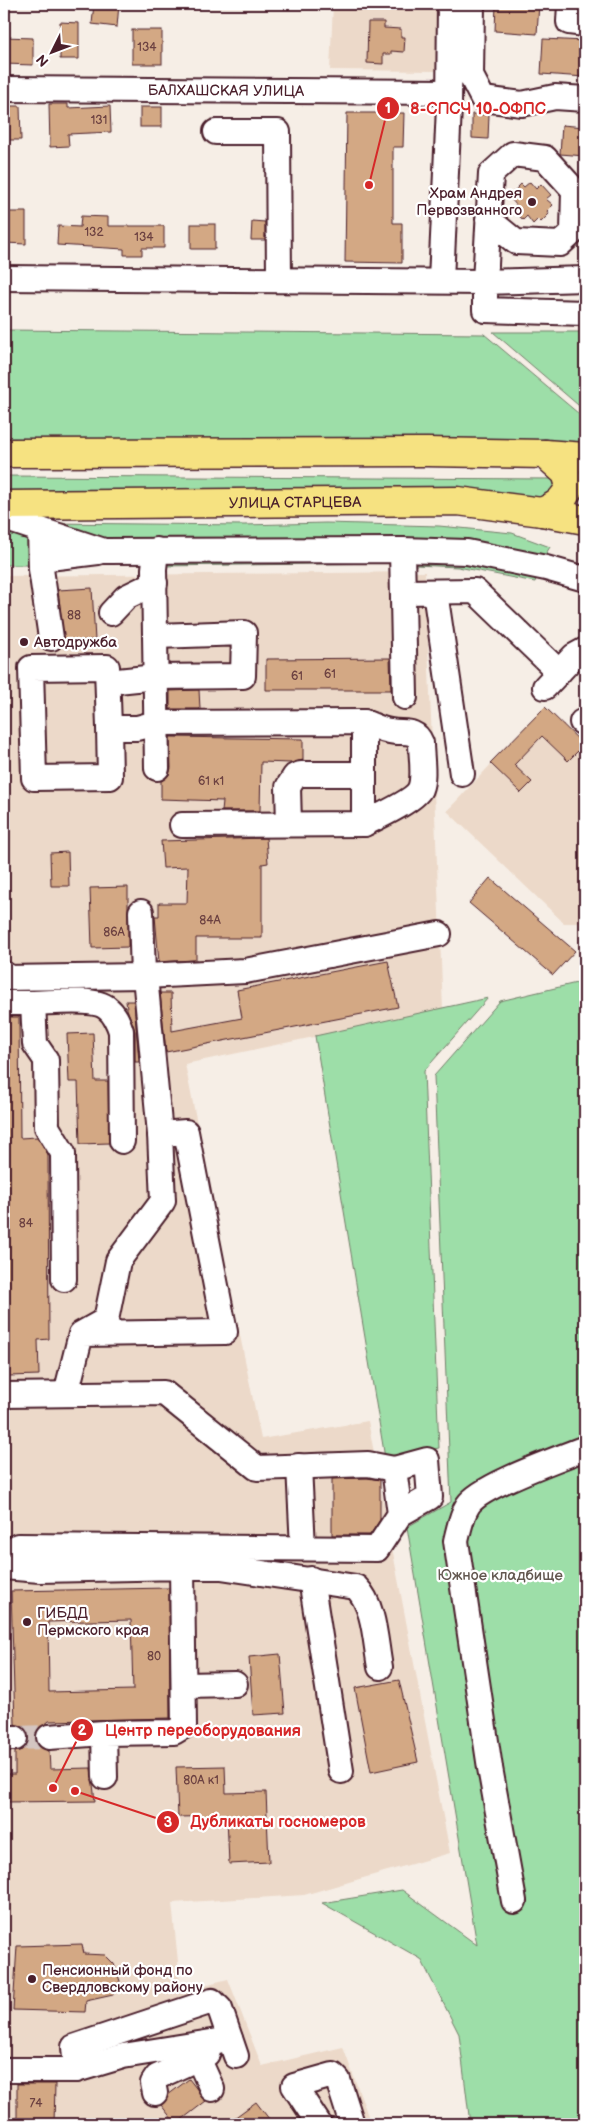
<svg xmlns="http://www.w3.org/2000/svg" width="589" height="2128" font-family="'Balsamiq Sans',sans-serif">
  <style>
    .built { fill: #ecd9c9 }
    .green { fill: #9ddea8; stroke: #747e6a }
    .building { fill: #d3a884; stroke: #4a1f2b; fill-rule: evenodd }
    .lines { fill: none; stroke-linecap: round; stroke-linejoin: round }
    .minor-tunnel { stroke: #d4c5c1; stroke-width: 24; stroke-dasharray: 24 12; stroke-linecap: butt }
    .minor-casing { stroke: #4a1f2b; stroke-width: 28 }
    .major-casing { stroke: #4a1f2b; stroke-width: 31 }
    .minor { stroke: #fff; stroke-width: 24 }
    .major { stroke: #f6e281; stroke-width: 28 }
    .poi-dot { fill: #4a1f2b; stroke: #fff; stroke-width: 2 }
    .labels { text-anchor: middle; stroke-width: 4.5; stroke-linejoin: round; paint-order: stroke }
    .number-label { font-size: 12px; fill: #6c4141 }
    .street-label { font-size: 15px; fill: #4a1f2b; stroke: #fff }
    .poi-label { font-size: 15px; fill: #4a1f2b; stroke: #fff; text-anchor: start }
    .park-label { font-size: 15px; fill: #635850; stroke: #fff }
    .leader { fill: none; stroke: #d62828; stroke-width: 2 }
    .callout-dot { fill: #d62828; stroke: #fff; stroke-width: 2 }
    .mark-label { font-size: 15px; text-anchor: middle; font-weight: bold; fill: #fff }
    .callout-label { font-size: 16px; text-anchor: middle; font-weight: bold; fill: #d62828; stroke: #fff; stroke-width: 4.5; stroke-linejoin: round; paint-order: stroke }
  </style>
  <rect width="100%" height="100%" fill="#f6eee6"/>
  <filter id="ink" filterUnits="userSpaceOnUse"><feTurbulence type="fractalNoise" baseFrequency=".02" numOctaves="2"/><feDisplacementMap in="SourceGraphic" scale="10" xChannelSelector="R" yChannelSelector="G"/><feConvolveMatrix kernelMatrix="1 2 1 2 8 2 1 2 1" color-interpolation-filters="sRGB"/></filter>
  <g filter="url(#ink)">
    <!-- built -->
    <g class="built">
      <path d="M333,4H439L438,71L330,70Z"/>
      <path d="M425,572L443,1010L185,1064L261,1439L368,1421L450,1853L304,1895L172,1903L181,1991L228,1979L262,2066L343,2047L371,2124H4V576Z"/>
      <path d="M545,707L585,746V923H564L447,811Z"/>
    </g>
    <!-- green -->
    <g class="green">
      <path d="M4,330L484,334L585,419V443L551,448L4,444Z"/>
      <path d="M493,332H585V411Z"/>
      <path d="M4,476L553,479L558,485L549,504L211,493L4,491Z"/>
      <path d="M45,523L244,525L326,523L439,526L512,533L550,547L545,555L462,541L106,542Z"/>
      <path d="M4,530L33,536L32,565H4Z"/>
      <path d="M379,557L394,563L160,566L163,560Z"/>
      <path d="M422,557L538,573L535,582L458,567L415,565Z"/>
      <path d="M585,981V2124H470L459,2034L421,1959L322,1903L402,1890L477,1945L407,1527L451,1502L434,1076L500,1001Z"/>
      <path d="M488,998L424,1071L439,1448L385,1458L315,1036Z"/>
    </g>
    <!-- building -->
    <g class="building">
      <path d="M94,4H119L117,27L92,24Z"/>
      <path d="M496,4H539L537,34L495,31Z"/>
      <path d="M60,22L79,23V59H60Z"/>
      <path d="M368,22H384V28L401,29V37H405L404,52L391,51V54H383V64L367,63Z"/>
      <rect x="132" y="30" width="30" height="34"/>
      <path d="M4,37L33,38V65L4,64Z"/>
      <path d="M543,39L585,41V77L541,74Z"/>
      <path d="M49,104H68V108L110,106L111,132L68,134L69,146L50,147Z"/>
      <path d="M4,106H20L21,140H4Z"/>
      <rect x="140" y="107" width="22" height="20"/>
      <path d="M347,113H404L403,147H393V223H402V263L345,262Z"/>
      <path d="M472,114L489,115L488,139L472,138Z"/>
      <path d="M562,125L585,127V156L560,154Z"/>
      <path d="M530,182L536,189L541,184L551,195L546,199L553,205L547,211L549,214L541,222L538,219L533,224L527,216L523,220L514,210L517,206L511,199L515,195L513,192L521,184L524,187Z"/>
      <path d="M4,212H26V244L4,243Z"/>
      <path d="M81,216L108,217V226H164V248H142V255H124V249L57,245L58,226L80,227Z"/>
      <path d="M252,221L265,222V240H251Z"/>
      <rect x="191" y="224" width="24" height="25"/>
      <path d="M92,588L95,640L64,641L58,590Z"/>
      <path d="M390,658L391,690H266V659Z"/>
      <path d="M199,690L200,709H170V691Z"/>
      <path d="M545,707L584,745L568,761L542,736L514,765L532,782L521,793L490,763Z"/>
      <path d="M170,737L303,739V760L291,763L261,762L260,811H222L223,801L161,799V781L169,775L171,768Z"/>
      <path d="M266,838L268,863L262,864V938H196V960L159,962L155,916H159V903H187L188,867L163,868L161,841Z"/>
      <path d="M68,852L69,886H51L50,853Z"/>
      <path d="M490,878L575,951L553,975L469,903Z"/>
      <path d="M128,887V947L92,948L90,888Z"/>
      <path d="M388,961L398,1007L166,1052L160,993H171L172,1031L242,1018L237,990Z"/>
      <path d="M126,1001H134L139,1062H135V1031L127,1009Z"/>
      <path d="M4,1017H19L20,1138L37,1137L48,1154L49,1339L38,1340L39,1375L9,1376L8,1340H4Z"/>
      <path d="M93,1033L95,1081H108L109,1143L80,1144L78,1082H69L67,1034Z"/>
      <path d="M367,1478L380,1480V1520L370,1535H332V1479Z"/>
      <path d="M169,1588L170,1718L49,1721L37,1731L35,1738L38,1745L49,1751L50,1769L91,1768L95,1801L4,1802V1774H15V1752L22,1750L29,1738L27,1731L15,1724L11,1591ZM131,1620L133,1690L49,1692L48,1622Z"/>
      <path d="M280,1654L285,1713L253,1715L249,1657Z"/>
      <path d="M399,1680L418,1762L371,1772L355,1688Z"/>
      <path d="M225,1766L226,1793L266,1792L269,1862L229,1864L227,1816L178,1817L176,1767Z"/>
      <path d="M82,1944L84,1954L105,1955L114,1964L120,1981L113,1995L86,2001L85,2012L13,2010L17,1946Z"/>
      <path d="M189,2079L206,2101L176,2124L161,2105L168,2095Z"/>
      <path d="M17,2084H55L54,2124H17Z"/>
      <path d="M256,2102L273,2124H226Z"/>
    </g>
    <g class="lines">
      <!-- minor-tunnel -->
      <path class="minor-tunnel" d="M15,1738L49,1737"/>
      <defs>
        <g id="minor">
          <path d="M472,4L471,76L483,99L522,104L555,97L585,99"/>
          <path d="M570,4L569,22L585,24"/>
          <path id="s1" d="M4,89L449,92"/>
          <path d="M216,132H278L279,280"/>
          <path d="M4,278L485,282L491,174L513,154L545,158L574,190L573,232L560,244L516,242L488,219"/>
          <path d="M585,279L485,282V310L585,313"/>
          <path d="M441,280L449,107L450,4"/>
          <path d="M4,518L104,551L402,550L467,552L546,568L585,579"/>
          <path d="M40,530L41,569L51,638"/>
          <path d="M156,550L154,569L157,768"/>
          <path d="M402,550L405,697"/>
          <path d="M41,559L98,552"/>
          <path d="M403,592L475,591L559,672"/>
          <path d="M435,592L462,774"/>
          <path d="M111,613L126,597L155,583"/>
          <path d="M108,682L156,677L243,676L244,633L156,636"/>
          <path d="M545,687L574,656L585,650"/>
          <path d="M364,722C372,725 382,730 390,731C403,734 415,728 421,743C421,756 425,777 420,789C415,800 376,818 364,824"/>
          <path d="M582,722L585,721"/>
          <path d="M109,728L110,777L34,778L31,668L107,667L109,728H137L156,723L364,722V824L182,825"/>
          <path d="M289,824L288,787L295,776L301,774H364"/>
          <path d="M141,912L143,976"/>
          <path d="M4,974V978L145,976L245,971L439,934"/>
          <path d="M145,976L160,1134"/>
          <path d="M4,1003H33L35,1044L46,1060L47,1127L63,1153L64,1279"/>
          <path d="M33,1003C50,1003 94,997 107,1008C115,1014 118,1022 121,1031L122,1141"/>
          <path d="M66,1394L81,1334L106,1320L118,1261L163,1201L160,1134L186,1132L225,1332L81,1334"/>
          <path d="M4,1395L164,1393L257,1468L368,1464L394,1469L400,1514L377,1549L18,1546"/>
          <path d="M299,1466L303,1548"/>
          <path d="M394,1469L427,1460L430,1497L400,1514"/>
          <path d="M4,1567L40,1570L182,1567L184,1726L174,1732L104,1733L105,1777"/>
          <path d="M182,1567H221L356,1587C375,1606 375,1641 380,1667"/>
          <path d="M311,1579L341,1771"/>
          <path d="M185,1685L235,1684"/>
          <path d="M49,1737L104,1733"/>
          <path d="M4,1738H15"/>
          <path d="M514,1901L490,1768L456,1541C459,1529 461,1516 468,1505C481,1485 561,1458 585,1448"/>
          <path d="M198,2058L212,2089"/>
          <path d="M4,2070H76L123,2056L230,2039"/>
          <path d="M76,2070L74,2047L212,2001L220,2009L236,2056"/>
          <path d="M155,2093L153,2083L157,2077L207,2054L211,2043"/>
          <path d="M319,2124L294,2086L333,2075L338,2080L352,2124"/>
        </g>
        <g id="major">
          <path d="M4,453L427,452L545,454L585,457"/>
          <path id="s2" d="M4,505L458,501L542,512L585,520"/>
          <path d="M542,512C557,505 563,501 570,486L566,473L545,454"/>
        </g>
      </defs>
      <!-- minor casing -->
      <use href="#minor" class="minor-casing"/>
      <!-- major casing -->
      <use href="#major" class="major-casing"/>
      <!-- minor -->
      <use href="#minor" class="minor"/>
      <!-- major -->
      <use href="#major" class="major"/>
    </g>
  </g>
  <!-- markers -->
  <g class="poi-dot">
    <circle cx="532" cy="202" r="5"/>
    <circle cx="24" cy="642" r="5"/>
    <circle cx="27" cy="1622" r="5"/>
    <circle cx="32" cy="1979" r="5"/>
  </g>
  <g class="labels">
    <!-- number labels -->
    <g class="number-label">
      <text x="147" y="51">134</text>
      <text x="99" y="124">131</text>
      <text x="94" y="236">132</text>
      <text x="144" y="241">134</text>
      <text x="74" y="619">88</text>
      <text x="330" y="678">61</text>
      <text x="297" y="680">61</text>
      <text x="211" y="785">61 к1</text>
      <text x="210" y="924">84А</text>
      <text x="114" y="936">86А</text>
      <text x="26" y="1227">84</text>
      <text x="154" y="1660">80</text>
      <text x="201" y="1784">80А к1</text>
      <text x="36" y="2107">74</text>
    </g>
    <!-- street labels -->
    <g class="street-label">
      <text dy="5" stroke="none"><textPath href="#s1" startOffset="222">БАЛХАШСКАЯ УЛИЦА</textPath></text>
      <text dy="5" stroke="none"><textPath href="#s2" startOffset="291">УЛИЦА СТАРЦЕВА</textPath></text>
    </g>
    <!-- poi labels -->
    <g class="poi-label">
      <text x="522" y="198" text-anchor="end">Храм Андрея<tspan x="522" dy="17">Первозванного</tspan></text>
      <text x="34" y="647">Автодружба</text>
      <text x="37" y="1618">ГИБДД<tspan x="37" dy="17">Пермского края</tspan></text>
      <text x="42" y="1975">Пенсионный фонд по<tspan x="42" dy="17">Свердловскому району</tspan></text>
    </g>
    <!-- park labels -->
    <g class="park-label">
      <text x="500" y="1580">Южное кладбище</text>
    </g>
  </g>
  <!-- callouts -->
  <path class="leader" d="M369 185L388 108M53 1788L82 1730M75 1791L168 1822"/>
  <g class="callout-dot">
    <circle cx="369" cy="185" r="5"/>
    <circle cx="53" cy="1788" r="5"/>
    <circle cx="75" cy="1791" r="5"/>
    <circle cx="388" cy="108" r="12"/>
    <circle cx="82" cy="1730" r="12"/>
    <circle cx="168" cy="1822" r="12"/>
  </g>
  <g class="mark-label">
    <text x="388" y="113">1</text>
    <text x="82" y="1735">2</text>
    <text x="168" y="1827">3</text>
  </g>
  <g class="callout-label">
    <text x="478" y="114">8-СПСЧ 10-ОФПС</text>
    <text x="203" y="1736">Центр переоборудования</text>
    <text x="278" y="1827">Дубликаты госномеров</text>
  </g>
  <!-- margin -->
  <rect width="589" height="2128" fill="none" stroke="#fff" stroke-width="20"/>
  <rect x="10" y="10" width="569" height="2108" fill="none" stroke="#4a1f2b" stroke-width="2" filter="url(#ink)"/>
  <!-- north arrow -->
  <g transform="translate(52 52) rotate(228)" stroke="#ffffff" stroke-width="4" paint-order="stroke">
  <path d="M0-4L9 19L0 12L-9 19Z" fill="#4a1f2b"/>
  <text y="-8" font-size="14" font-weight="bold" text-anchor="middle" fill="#4a1f2b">N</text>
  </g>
</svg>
